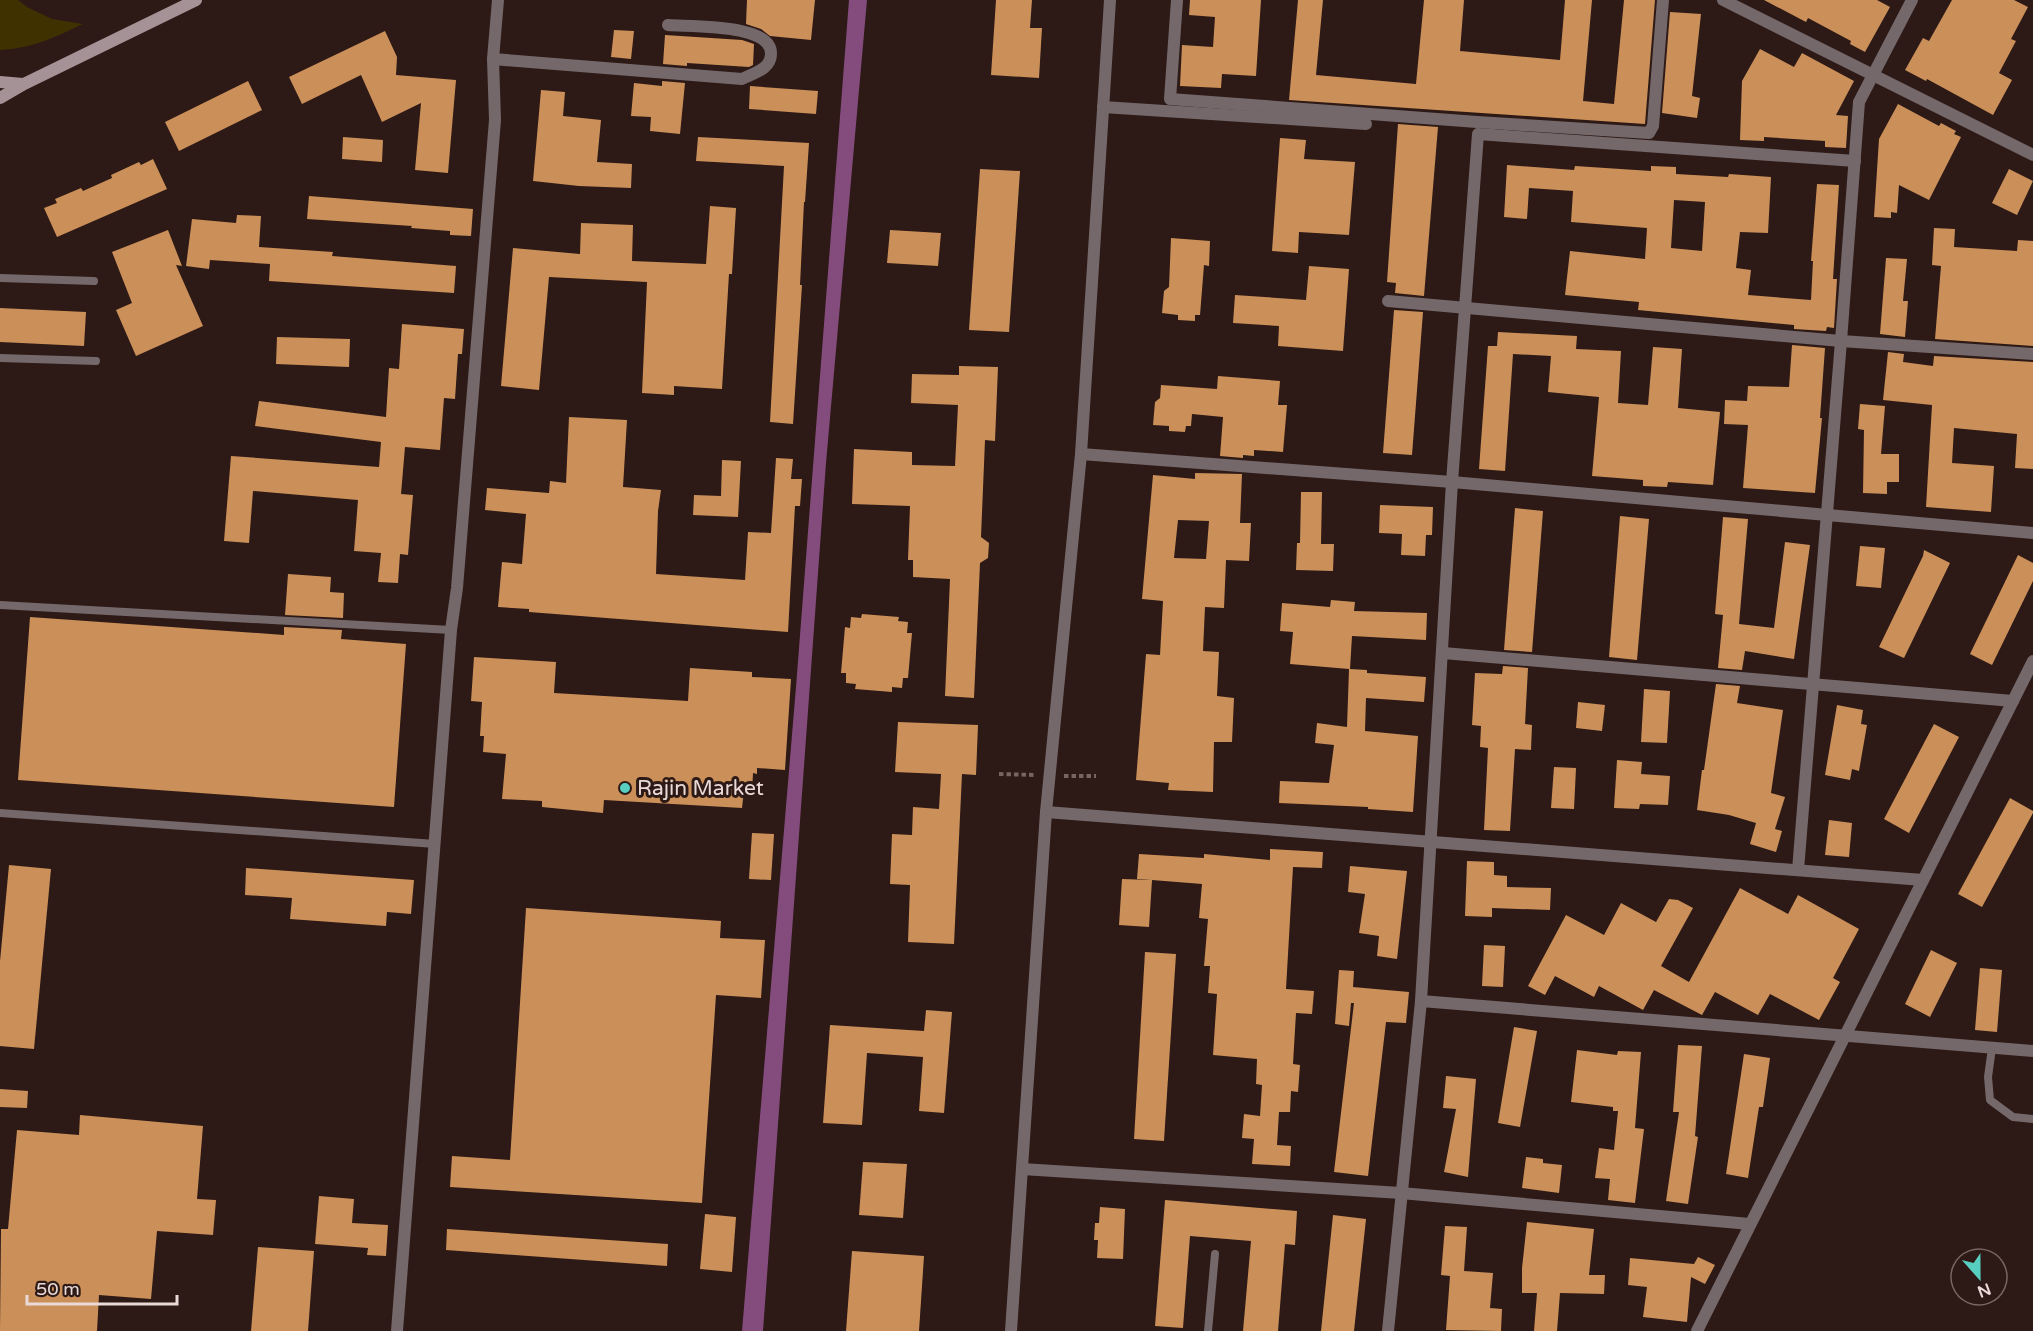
<svg xmlns="http://www.w3.org/2000/svg" width="2033" height="1331" font-family="'Varela Round',sans-serif">
  <style>
    .green { fill: #3f3200 }
    .water { fill: #834c7d }
    .building { fill: #cb905a; fill-rule: evenodd }
    .lines { fill: none; stroke-linecap: round; stroke-linejoin: round }
    .path { stroke: #776561; stroke-width: 4; stroke-dasharray: 4.5 3; stroke-linecap: butt }
    .service { stroke: #74686b; stroke-width: 8 }
    .minor { stroke: #74686b; stroke-width: 12 }
    .tertiary { stroke: #74686b; stroke-width: 12 }
    .secondary { stroke: #a59297; stroke-width: 12 }
    .poi-dot { fill: #58cec0; stroke: #2d1915; stroke-width: 2 }
    .labels { text-anchor: middle; stroke-width: 6; stroke-linejoin: round; paint-order: stroke }
    .poi-label { font-size: 21px; fill: #e9dad7; stroke: #2d1915; text-anchor: start }
  </style>
  <rect width="100%" height="100%" fill="#2d1915"/>
  <!-- green -->
  <path class="green" d="M0,0H18L27,7L52,19L83,24C53,38 34,48 0,50Z"/>
  <!-- water -->
  <path class="water" d="M849,0H867L826,463L763,1331H742L796,687Z"/>
  <!-- building -->
  <g class="building">
    <path d="M747,0H815L811,40L770,36L761,29L746,24Z"/>
    <path d="M996,0H1032L1030,28H1042L1039,78L991,75Z"/>
    <path d="M1190,0H1261L1256,76L1222,74L1221,88L1180,86L1182,45L1213,47L1215,17L1189,15Z"/>
    <path d="M1298,0H1323L1316,75L1416,84L1424,0H1464L1460,51L1560,60L1565,0H1592L1583,101L1614,104L1624,0H1655L1645,124L1289,100Z"/>
    <path d="M1764,0H1877L1890,7L1865,52L1850,44L1851,41L1808,18L1806,22Z"/>
    <path d="M1952,0H2014L2028,7L2011,39L2016,41L1999,73L2012,80L1993,115L1927,79L1926,81L1905,70L1923,38L1929,41Z"/>
    <path d="M1670,12L1701,14L1692,96L1700,98L1697,118L1662,113Z"/>
    <path d="M614,30L634,31L631,59L611,57Z"/>
    <path d="M385,31L397,57L396,75L456,80L448,173L415,170L421,103L382,122L361,75L302,104L289,77Z"/>
    <path d="M665,35L742,40L754,44L753,65L749,67L687,63V66L663,64Z"/>
    <path d="M1760,49L1794,67L1802,53L1854,81L1836,115L1848,116L1846,148L1825,147V141L1764,137V141L1740,140L1742,81Z"/>
    <path d="M248,81L262,110L179,151L165,122Z"/>
    <path d="M662,81L685,83L680,134L650,131L651,117L631,116L634,83L662,86Z"/>
    <path d="M750,86L818,91L816,114L749,109Z"/>
    <path d="M541,90L565,92L563,116L601,120L597,162L632,164L631,188L579,186L533,181Z"/>
    <path d="M1898,104L1939,126L1941,123L1956,131L1954,134L1961,137L1929,200L1899,185L1897,213L1891,212V218L1874,217L1879,139Z"/>
    <path d="M1398,124L1438,127L1424,296L1395,293L1396,283L1387,282Z"/>
    <path d="M343,137L383,140L382,162L342,159Z"/>
    <path d="M698,137L809,143L805,202H804L800,285H802L793,424L770,422L784,166L696,161Z"/>
    <path d="M1280,138L1306,140L1304,159L1355,162L1349,235L1299,232L1298,253L1272,251Z"/>
    <path d="M153,159L167,189L57,237L44,208L57,203L55,199L81,188L83,191L112,178L111,175L139,162L141,165Z"/>
    <path d="M1507,165L1574,170L1575,166L1651,171V166L1676,167V174L1728,177L1729,174L1771,177L1768,233L1740,232L1736,268L1751,270L1748,295L1811,300L1813,261H1811L1817,184L1839,185L1833,279H1837L1834,328L1827,327L1826,331L1794,329V325L1638,310L1639,302L1565,295L1570,251L1645,259L1647,228L1571,222L1573,191L1529,188L1527,219L1504,217ZM1674,200L1705,202L1702,251L1671,248Z"/>
    <path d="M980,169L1020,171L1009,332L969,330Z"/>
    <path d="M2009,169L2033,181L2017,215L1992,203Z"/>
    <path d="M309,196L473,209L471,236L450,235V231L411,228L412,226L307,219Z"/>
    <path d="M710,206L736,208L732,274H729L722,389L674,386V395L642,393L647,282L549,277L539,390L501,386L513,248L580,254L581,223L633,225L632,261L706,264Z"/>
    <path d="M237,215L261,216L259,247L333,252L332,256L456,266L454,293L269,281L270,264L210,260L209,269L186,266L192,219L236,223Z"/>
    <path d="M1934,228L1955,229L1954,247L2017,251L2018,240L2033,241V346L1935,339L1941,266L1932,265Z"/>
    <path d="M168,230L182,266L176,265L203,326L136,356L116,310L132,303L112,252Z"/>
    <path d="M890,230L941,233L938,266L887,263Z"/>
    <path d="M1171,238L1210,241L1209,266L1204,265L1200,315H1195V321L1178,320V315L1162,313L1164,291L1169,287Z"/>
    <path d="M1886,258L1907,259L1903,301H1908L1905,337L1880,334Z"/>
    <path d="M1309,266L1349,269L1343,351L1278,346L1279,326L1233,323L1235,295L1306,300Z"/>
    <path d="M0,308L86,312L84,346L0,342Z"/>
    <path d="M1394,310L1423,312L1412,455L1383,453Z"/>
    <path d="M402,324L464,329L462,354H458L455,399L444,398L440,450L405,447L401,494L413,495L408,555L400,554L398,583L378,582L381,553L354,551L358,500L253,491L249,543L224,541L231,456L379,467L381,442L255,426L259,401L386,417L389,368L399,369Z"/>
    <path d="M1498,332L1577,336L1576,349L1621,351L1618,403L1648,405L1653,347L1682,349L1678,408L1720,412L1713,485L1668,482L1667,487L1643,486V480L1592,476L1599,397L1548,392L1551,356L1513,354L1505,471L1479,469L1488,346H1497Z"/>
    <path d="M277,337L350,339L349,367L276,364Z"/>
    <path d="M1792,345L1825,348L1820,418H1822L1815,493L1743,488L1748,425L1724,424L1725,400L1747,401L1748,386L1789,387Z"/>
    <path d="M1888,352L1904,354L1903,362L1933,366L1934,356L2033,362V469L2015,468L2017,434L1954,428L1952,463L1994,466L1991,512L1926,507L1932,405L1883,400Z"/>
    <path d="M959,366L998,367L995,441L985,440L981,537L989,543L988,558L980,563L974,698L945,696L950,579L913,577V560H908L910,506L852,504L854,449L912,452V465L955,466L958,405L911,403L912,374L959,375Z"/>
    <path d="M1218,376L1280,381L1278,405H1287L1283,452L1254,450V456L1243,455V458L1220,456L1223,417L1192,414L1191,426H1186L1185,432L1169,431V426L1153,425L1155,402L1160,398L1161,385L1217,389Z"/>
    <path d="M1860,404L1885,406L1881,454H1899V482H1887V494L1863,493L1864,430L1858,429Z"/>
    <path d="M569,417L627,420L623,487L661,490L658,511L656,574L745,580L748,532L771,533L776,458L793,459L791,479H802L800,506H795L788,632L529,612V609L498,607L502,562L522,564L526,514L485,510L487,488L549,493L550,481L566,483Z"/>
    <path d="M722,460L741,461L738,517L693,515L694,495L721,496Z"/>
    <path d="M1195,473L1242,474L1240,523H1251L1249,561L1226,560L1224,608L1205,607L1203,651L1219,652L1217,696L1234,698L1232,742H1214L1213,792L1168,790L1169,783L1136,780L1146,654L1160,655L1163,601L1142,599L1153,475L1195,479ZM1178,520L1209,521L1206,559L1174,558Z"/>
    <path d="M1301,492H1322L1321,544H1334L1333,571L1296,570L1297,543H1300Z"/>
    <path d="M1380,505L1433,507L1432,535H1426L1425,556L1401,555L1402,534L1379,533Z"/>
    <path d="M1515,508L1543,511L1532,652L1504,650Z"/>
    <path d="M1620,516L1649,519L1637,660L1609,657Z"/>
    <path d="M1723,517L1748,519L1739,624L1774,628L1785,542L1810,545L1794,659L1745,651L1742,670L1718,668L1723,615L1715,614Z"/>
    <path d="M1860,546L1885,548L1881,588L1856,586Z"/>
    <path d="M1924,550L1950,563L1904,658L1879,647L1923,556Z"/>
    <path d="M2018,555L2033,563V581L1992,665L1970,654Z"/>
    <path d="M288,574L331,577L330,592L344,593L343,618L285,615Z"/>
    <path d="M1331,600L1355,602L1354,611L1427,613L1426,640L1352,636L1350,669L1367,670V673L1426,677L1424,702L1366,698L1365,731L1418,736L1413,812L1368,809V807L1279,803L1280,781L1329,783L1334,745L1315,743L1317,723L1347,727L1349,669L1290,664L1293,632L1280,631L1282,603L1330,607Z"/>
    <path d="M862,614L899,617L898,621L908,622L907,633H912L908,678H903L902,688L892,687V692L855,689L856,684L846,683V673H841L845,627L850,628L851,617L861,618Z"/>
    <path d="M30,617L284,635V627L342,630L341,639L406,644L394,807L18,780Z"/>
    <path d="M474,657L556,662L554,693L688,701L690,668L752,672V677L791,679L785,770L757,768V774L753,773L752,791L744,790L742,808L604,800L603,813L542,807V801L502,799L506,754L483,752L484,736H480L482,702L471,701Z"/>
    <path d="M1503,666L1528,668L1525,724L1532,725L1531,750L1515,749L1510,831L1484,830L1488,748L1480,747L1481,726L1472,725L1475,673L1502,674Z"/>
    <path d="M1716,684L1740,686L1737,703L1783,710L1771,793L1785,797L1775,829L1782,831L1776,852L1750,844L1756,823L1729,815L1697,810L1702,770H1704Z"/>
    <path d="M1644,689L1670,691L1667,743L1641,742Z"/>
    <path d="M1578,702L1605,705L1602,731L1576,728Z"/>
    <path d="M1837,705L1863,710L1861,724L1867,725L1859,771L1852,769L1850,780L1825,775Z"/>
    <path d="M898,722L978,725L976,775L962,774L954,944L908,942L910,885L890,884L892,834L912,835L913,807L939,809L941,774L895,772Z"/>
    <path d="M1934,724L1959,737L1909,833L1884,819Z"/>
    <path d="M1617,760L1642,762L1641,774L1670,776L1668,805L1640,804L1639,809L1614,808Z"/>
    <path d="M1554,767L1576,768L1574,809L1551,808Z"/>
    <path d="M2010,798L2033,811V813L1982,907L1958,894Z"/>
    <path d="M1829,820L1852,823L1849,857L1825,855Z"/>
    <path d="M752,833L774,834L771,880L749,879Z"/>
    <path d="M1270,849L1323,852L1322,868L1293,867L1286,989L1314,991L1312,1014L1296,1013L1293,1064L1300,1065L1298,1092L1291,1091L1290,1112H1279L1277,1145L1291,1146L1290,1166L1252,1164L1254,1139L1242,1138L1244,1114L1260,1116L1262,1085L1256,1084L1257,1059L1213,1055L1217,994L1208,993L1210,966H1204L1208,919L1199,918L1202,884L1152,880L1149,927L1119,925L1122,879L1151,880L1137,879L1139,854L1204,858V854L1270,860Z"/>
    <path d="M1467,861L1494,862V875L1507,876V887L1551,888L1550,910L1492,908V917L1465,916Z"/>
    <path d="M9,865L51,869L34,1049L0,1046V961Z"/>
    <path d="M1350,866L1407,871L1397,959L1377,956L1379,936L1359,933L1365,894L1348,892Z"/>
    <path d="M246,868L414,880L411,914L387,912L386,926L290,919L292,898L245,895Z"/>
    <path d="M1740,888L1788,914L1798,895L1859,929L1833,978L1840,982L1819,1020L1770,994L1758,1015L1715,992L1702,1015L1654,990L1643,1010L1599,986L1594,997L1555,976L1545,995L1528,986L1566,915L1604,935L1621,903L1656,922L1669,899L1678,900L1693,908L1661,966L1689,982Z"/>
    <path d="M526,908L721,921L720,938L765,940L761,998L716,995L702,1203L450,1187L452,1156L510,1160Z"/>
    <path d="M1484,945L1505,946L1503,987L1482,986Z"/>
    <path d="M1931,950L1957,963L1930,1017L1905,1004Z"/>
    <path d="M1145,952L1176,954L1164,1141L1134,1139Z"/>
    <path d="M1980,968L2002,970L1997,1032L1975,1030Z"/>
    <path d="M1339,970L1354,971L1353,987L1409,992L1406,1023L1386,1022L1368,1176L1334,1172L1354,1003H1351L1349,1026L1335,1024Z"/>
    <path d="M926,1010L952,1012L944,1113L919,1111L923,1057L867,1053L862,1125L823,1123L830,1025L924,1031Z"/>
    <path d="M1514,1027L1537,1031L1520,1127L1498,1123Z"/>
    <path d="M1678,1045L1702,1046L1695,1136L1698,1137L1688,1204L1666,1201L1679,1112H1673Z"/>
    <path d="M1577,1050L1617,1055L1618,1051L1641,1052L1635,1128L1644,1129L1635,1203L1608,1200L1610,1179L1595,1178L1599,1148L1614,1150L1618,1111H1613V1107L1571,1102Z"/>
    <path d="M1744,1054L1770,1058L1763,1107H1759L1748,1178L1726,1174Z"/>
    <path d="M1446,1076L1476,1079L1468,1177L1444,1172L1456,1109L1443,1108Z"/>
    <path d="M0,1089L28,1091L27,1108L0,1107Z"/>
    <path d="M80,1115L203,1126L197,1199L216,1200L213,1235L157,1231L151,1299L99,1295L97,1331H0L1,1229H8L17,1130L79,1135Z"/>
    <path d="M1526,1157L1543,1159V1163L1562,1165L1559,1193L1522,1188Z"/>
    <path d="M863,1162L907,1164L903,1218L859,1215Z"/>
    <path d="M319,1196L354,1199L352,1223L388,1225L386,1256L367,1255L368,1248L315,1244Z"/>
    <path d="M1165,1200L1297,1211L1295,1245L1285,1244L1278,1331H1243L1251,1241L1190,1236L1183,1328L1155,1326Z"/>
    <path d="M1100,1207L1125,1209L1123,1259L1097,1258L1098,1240H1094L1095,1223H1099Z"/>
    <path d="M705,1214L736,1217L732,1272L700,1269Z"/>
    <path d="M1333,1215L1366,1219L1354,1331H1321Z"/>
    <path d="M1527,1222L1594,1229L1589,1275H1605L1604,1294L1560,1293L1557,1331H1534L1537,1293H1522V1268Z"/>
    <path d="M1445,1226L1467,1227L1464,1271L1493,1273L1490,1308L1502,1309L1501,1331L1446,1330L1450,1276L1441,1275Z"/>
    <path d="M447,1229L668,1244L667,1266L446,1250Z"/>
    <path d="M258,1247L314,1251L308,1331H251Z"/>
    <path d="M852,1251L924,1256L919,1331H846Z"/>
    <path d="M1698,1257L1715,1265L1705,1284L1691,1277L1687,1322L1643,1317L1647,1287L1628,1285L1630,1258L1694,1264Z"/>
  </g>
  <g class="lines">
    <!-- path -->
    <g class="path">
      <path d="M999,774L1035,775"/>
      <path d="M1064,776H1096"/>
    </g>
    <!-- service -->
    <g class="service">
      <path d="M0,278L94,281"/>
      <path d="M0,358L96,361"/>
      <path d="M0,605L451,630"/>
      <path d="M0,813L435,844"/>
      <path d="M1992,1048L1988,1077L1990,1100L2013,1117L2033,1119"/>
      <path d="M1208,1331L1215,1254"/>
    </g>
    <!-- minor -->
    <g class="minor">
      <path d="M1177,0L1170,99L1477,122L1649,133L1653,126L1663,0"/>
      <path d="M1723,0L2033,155"/>
      <path d="M493,59L742,79C754,73 771,69 771,54C772,23 689,27 668,25"/>
      <path d="M1103,107L1366,124"/>
      <path d="M1388,301L1841,341L2033,354"/>
      <path d="M1081,454L1452,482L2033,533"/>
      <path d="M1443,653L2013,701"/>
      <path d="M1046,812L1923,880"/>
      <path d="M1798,870L1841,341L1859,102L1912,0"/>
      <path d="M1421,1001L2033,1051"/>
      <path d="M1022,1169L1401,1193L1750,1224"/>
      <path d="M397,1331L451,630L457,588L495,120L493,59L498,0"/>
      <path d="M1388,1331L1421,1001L1452,482L1478,134L1855,161"/>
      <path d="M1697,1331L2033,661"/>
    </g>
    <!-- tertiary -->
    <path class="tertiary" d="M1011,1331L1046,812L1081,454L1110,0"/>
    <!-- secondary -->
    <g class="secondary">
      <path d="M0,82L23,84"/>
      <path d="M0,98L24,84L196,0"/>
    </g>
  </g>
  <!-- markers -->
  <circle class="poi-dot" cx="625" cy="788" r="6"/>
  <g class="labels">
    <!-- poi labels -->
    <g class="poi-label">
      <text x="637" y="795">Rajin Market</text>
    </g>
  </g>
  <!-- north arrow -->
  <g transform="translate(1979 1277) rotate(159)"><circle r="28" fill="#2d1915" stroke="#786663" stroke-width="1.5"/>
  <path d="M0-4.5L10 22L0 15L-10 22Z" fill="#58cec0"/>
  <text y="-9" font-size="16" font-weight="bold" text-anchor="middle" fill="#e9dad7">N</text>
  </g>
  <!-- scale -->
  <path d="M27 1295v9h150v-9" fill="none" stroke="#e9dad7" stroke-width="3"/>
  <text x="36" y="1295" font-size="18" fill="#e9dad7" stroke="#2d1915" stroke-width="4.5" paint-order="stroke">50 m</text>
</svg>
